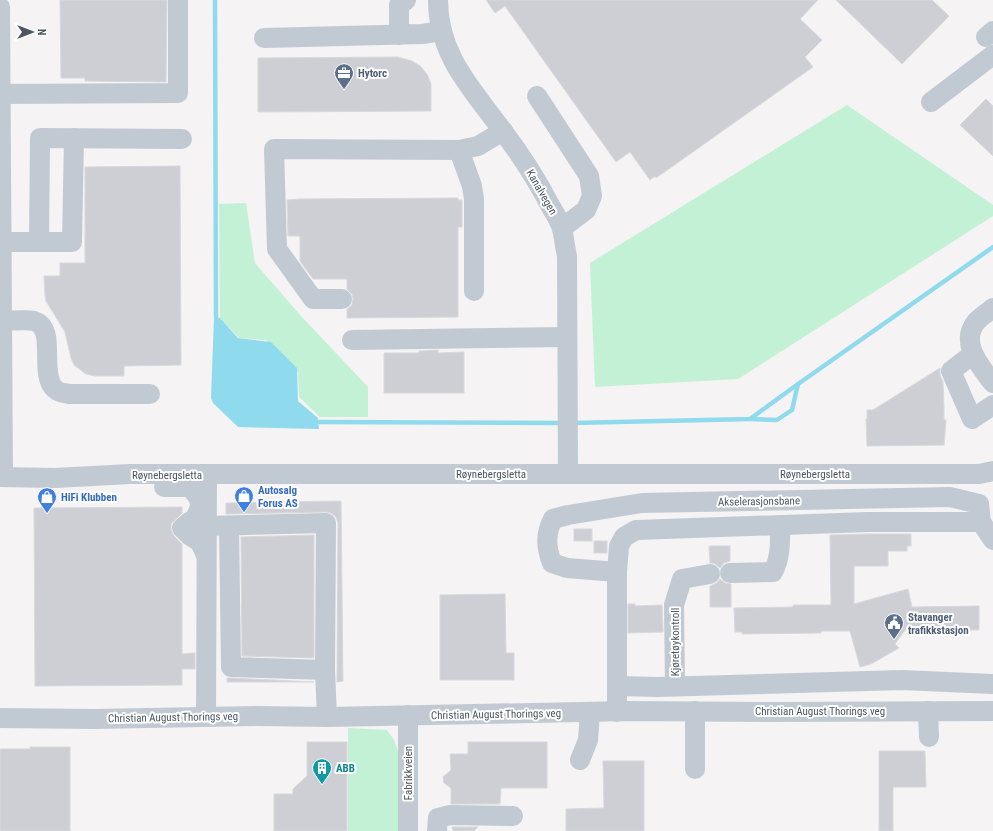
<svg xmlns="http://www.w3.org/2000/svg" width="993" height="831" font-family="'Roboto Condensed',sans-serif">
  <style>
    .green { fill: #c3f1d5 }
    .water { fill: #90daee }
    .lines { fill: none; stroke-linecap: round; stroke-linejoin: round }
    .stream { stroke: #90daee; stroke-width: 4.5 }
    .building { fill: #cdcfd5; stroke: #d7d9de }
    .minor { stroke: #c1cad2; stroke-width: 20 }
    .labels { text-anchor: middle; stroke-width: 4; stroke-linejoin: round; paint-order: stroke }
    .service-label { font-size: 11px; font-weight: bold; fill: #4e5e75; stroke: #fff; text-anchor: start }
    .street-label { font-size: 11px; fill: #4a5661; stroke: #fff }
    .shop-label { font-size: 11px; font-weight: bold; fill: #366cbe; stroke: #fff; text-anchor: start }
    .culture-label { font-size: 11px; font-weight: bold; fill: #0d838f; stroke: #fff; text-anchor: start }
  </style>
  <rect width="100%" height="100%" fill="#f5f3f3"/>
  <!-- green -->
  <g class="green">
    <path d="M847,105L993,205V216L738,379L595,387L590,263Z"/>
    <path d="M246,203L255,263L301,316L368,387V417H320L299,397L298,372L266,340L239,338L220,318L219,204Z"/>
    <path d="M348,728L387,730L394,740L398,751L399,831H348Z"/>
  </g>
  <!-- water -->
  <path class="water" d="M214,317L220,318L238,338L271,342L297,368L298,401L318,418L319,429L238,427L213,403L211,398Z"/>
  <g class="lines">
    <!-- stream -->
    <g class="stream">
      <path d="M215,0L216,317"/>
      <path d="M751,419L777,420L792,410L798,384"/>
      <path d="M319,422L562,423"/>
      <path d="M572,423L750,419L798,384L993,247"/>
    </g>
  </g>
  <!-- building -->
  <g class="building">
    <path d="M60,0H167L166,82L85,81V78H61Z"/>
    <path d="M486,0H818L800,19L822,40L805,57L813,67L656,178L655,176L650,180L630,152L616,162L505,6L495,13Z"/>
    <path d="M836,0H932L949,16L902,64Z"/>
    <path d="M398,57L412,61L420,66L427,74L431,84V111L258,112V58Z"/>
    <path d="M986,99L993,106V156L960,125Z"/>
    <path d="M180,166L181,365L124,366V376H95L86,374L74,365L71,358L65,332L46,301L45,295L44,276H60V263H85V167Z"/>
    <path d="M458,198V200H462V227H458V317L347,318V309L352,305L353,299L352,294L347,289V279H313L300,261V236H288L287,200L300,199Z"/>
    <path d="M438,350V353L464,352V393H384V353H419V351Z"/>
    <path d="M940,368V375L943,382L944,409V420H946L944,445L867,446L866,419H867V410H873Z"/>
    <path d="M341,501L343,681L337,682L338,523L336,517L331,513L326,512L226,514V503Z"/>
    <path d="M182,507V513L171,524V530L174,536L182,544V654L195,653V669H182V685L35,686L34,508Z"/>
    <rect x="574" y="529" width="18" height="12"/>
    <path d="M868,534H911V546H907V551H888V566H854V604L908,589L912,607L979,606V630H905L895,644L899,648L871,664L860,667L850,631H821V633L742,634V632H735L734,608L793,607V605H831L830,535Z"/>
    <path d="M314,535V658L242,656L241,537Z"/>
    <rect x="594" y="541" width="13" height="12"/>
    <path d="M709,546H730V561L724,563L720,568L714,563H710Z"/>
    <path d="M720,579L725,583L731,584V607H710V586L717,583Z"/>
    <path d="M505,594L506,653H514V680H440V595Z"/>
    <path d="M628,604H635V606L662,605L663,632L628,633Z"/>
    <path d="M227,678H231L314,682H227Z"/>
    <path d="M307,742H347V831H274V794H293V789L307,776Z"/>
    <path d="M468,742H547V788H501L500,804H451V788L444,783L443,777L451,770L450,754H468Z"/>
    <path d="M30,747H70V831H0V749H30Z"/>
    <path d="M879,751H925L926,787H893V831H879Z"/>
    <path d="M603,761H644V831H566V809L604,808Z"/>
    <path d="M452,827H478L474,831H453Z"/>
  </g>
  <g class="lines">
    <!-- minor -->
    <g class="minor">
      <path d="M438,0C438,55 472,89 502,130C521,155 537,180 551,207C555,214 560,221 562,229C564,237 565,247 567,256L568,474"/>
      <path d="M0,7L3,477"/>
      <path d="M399,35V5L406,0"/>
      <path d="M986,37L993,31"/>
      <path d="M264,38L422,34L442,31"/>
      <path d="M0,94L178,93V1"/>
      <path d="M537,96L589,176L592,196L586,210L562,228"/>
      <path d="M931,102L993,55"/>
      <path d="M459,150L472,186L474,199V291"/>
      <path d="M2,242H72L74,138"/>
      <path d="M39,242L40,138L182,139"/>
      <path d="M342,299H313L277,249L274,149L459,150L478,146L503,131"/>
      <path d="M993,308C987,313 980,317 976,322C959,343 981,367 993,383"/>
      <path d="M2,321C11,321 26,319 34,321C58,328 38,374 55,389C59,393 64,393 69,394H150"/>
      <path d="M352,340L567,337"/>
      <path d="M973,354L951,371L972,419L993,405"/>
      <path d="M0,477L55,478L130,474H979L993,471"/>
      <path d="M164,487H190C202,501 203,503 194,520L189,522L182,528L189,535L200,542L206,555"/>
      <path d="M207,526L326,523L325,670L327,717"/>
      <path d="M229,526L231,667L325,670"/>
      <path d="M617,572L567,568L552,563C546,547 545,534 553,519L568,515L642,503L950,497L979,504L981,522L993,540"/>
      <path d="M730,573L773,572C781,557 780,542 780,525"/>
      <path d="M617,686L658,687L902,680L993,684"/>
      <path d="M675,686L674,605L682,579L710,574"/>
      <path d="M928,711L929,737"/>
      <path d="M617,712V572L619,546L624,537L636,530L868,522H981"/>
      <path d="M206,716L207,474"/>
      <path d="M0,718L94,719L257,716L327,717L630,711L777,712L993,711"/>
      <path d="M580,760L588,740L590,712"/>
      <path d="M695,769V711"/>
      <path d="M408,831V715"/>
      <path d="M437,831L438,818L450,815L513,816"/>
    </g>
  </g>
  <!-- icons -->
  <defs>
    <symbol id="office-pin" viewBox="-11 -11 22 30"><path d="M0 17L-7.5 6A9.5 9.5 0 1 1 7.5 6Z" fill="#5c6f8a" stroke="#fff"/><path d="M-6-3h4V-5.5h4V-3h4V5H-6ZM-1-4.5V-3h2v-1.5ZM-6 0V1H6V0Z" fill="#fff"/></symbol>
    <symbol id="shop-pin" viewBox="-11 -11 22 30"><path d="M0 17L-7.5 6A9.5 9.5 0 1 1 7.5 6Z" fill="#3f7fe0" stroke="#fff"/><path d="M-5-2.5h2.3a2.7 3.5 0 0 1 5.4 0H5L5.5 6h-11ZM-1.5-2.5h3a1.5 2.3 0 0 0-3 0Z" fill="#fff"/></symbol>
    <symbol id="civic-pin" viewBox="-11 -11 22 30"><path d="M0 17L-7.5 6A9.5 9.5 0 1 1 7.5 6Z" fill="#5c6f8a" stroke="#fff"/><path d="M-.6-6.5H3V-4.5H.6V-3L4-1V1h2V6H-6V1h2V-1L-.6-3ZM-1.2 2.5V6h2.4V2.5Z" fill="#fff"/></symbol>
    <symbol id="building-pin" viewBox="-11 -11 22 30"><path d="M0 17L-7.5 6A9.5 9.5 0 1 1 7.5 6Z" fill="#0f9aa8" stroke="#fff"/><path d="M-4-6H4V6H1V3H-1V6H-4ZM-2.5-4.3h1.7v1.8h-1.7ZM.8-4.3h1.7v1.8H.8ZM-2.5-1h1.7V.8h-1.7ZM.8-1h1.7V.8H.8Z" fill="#fff"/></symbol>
  </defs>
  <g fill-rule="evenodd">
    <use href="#office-pin" x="333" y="62" width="22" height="30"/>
    <use href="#shop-pin" x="233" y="485" width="22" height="30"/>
    <use href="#shop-pin" x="36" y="486" width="22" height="30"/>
    <use href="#civic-pin" x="883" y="612" width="22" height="30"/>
    <use href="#building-pin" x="311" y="757" width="22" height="30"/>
  </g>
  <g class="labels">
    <!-- service labels -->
    <g class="service-label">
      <text x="358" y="77">Hytorc</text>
      <text x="908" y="621">Stavanger<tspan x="908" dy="13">trafikkstasjon</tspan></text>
    </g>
    <!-- street labels -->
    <g class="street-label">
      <text transform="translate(542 192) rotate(60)" y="4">Kanalvegen</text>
      <text x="491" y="478">Røynebergsletta</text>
      <text x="815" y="478">Røynebergsletta</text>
      <text x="167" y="479">Røynebergsletta</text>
      <text transform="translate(759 501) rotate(-1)" y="4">Akselerasjonsbane</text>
      <text transform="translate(675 642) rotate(-90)" y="4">Kjøretøykontroll</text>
      <text x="820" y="715">Christian August Thorings veg</text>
      <text transform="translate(496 714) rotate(-1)" y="4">Christian August Thorings veg</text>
      <text transform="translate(173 717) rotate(-1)" y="4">Christian August Thorings veg</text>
      <text transform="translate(408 773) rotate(-90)" y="4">Fabrikkveien</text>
    </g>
    <!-- shop labels -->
    <g class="shop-label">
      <text x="258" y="494">Autosalg<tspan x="258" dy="13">Forus AS</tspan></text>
      <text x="61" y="501">HiFi Klubben</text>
    </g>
    <!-- culture labels -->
    <g class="culture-label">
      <text x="336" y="772">ABB</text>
    </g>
  </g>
  <!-- north arrow -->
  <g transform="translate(32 32) rotate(90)" stroke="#ffffff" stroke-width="3" paint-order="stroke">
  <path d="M0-3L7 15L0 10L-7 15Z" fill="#4a5661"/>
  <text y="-6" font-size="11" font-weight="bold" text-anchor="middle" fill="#4a5661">N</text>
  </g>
</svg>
